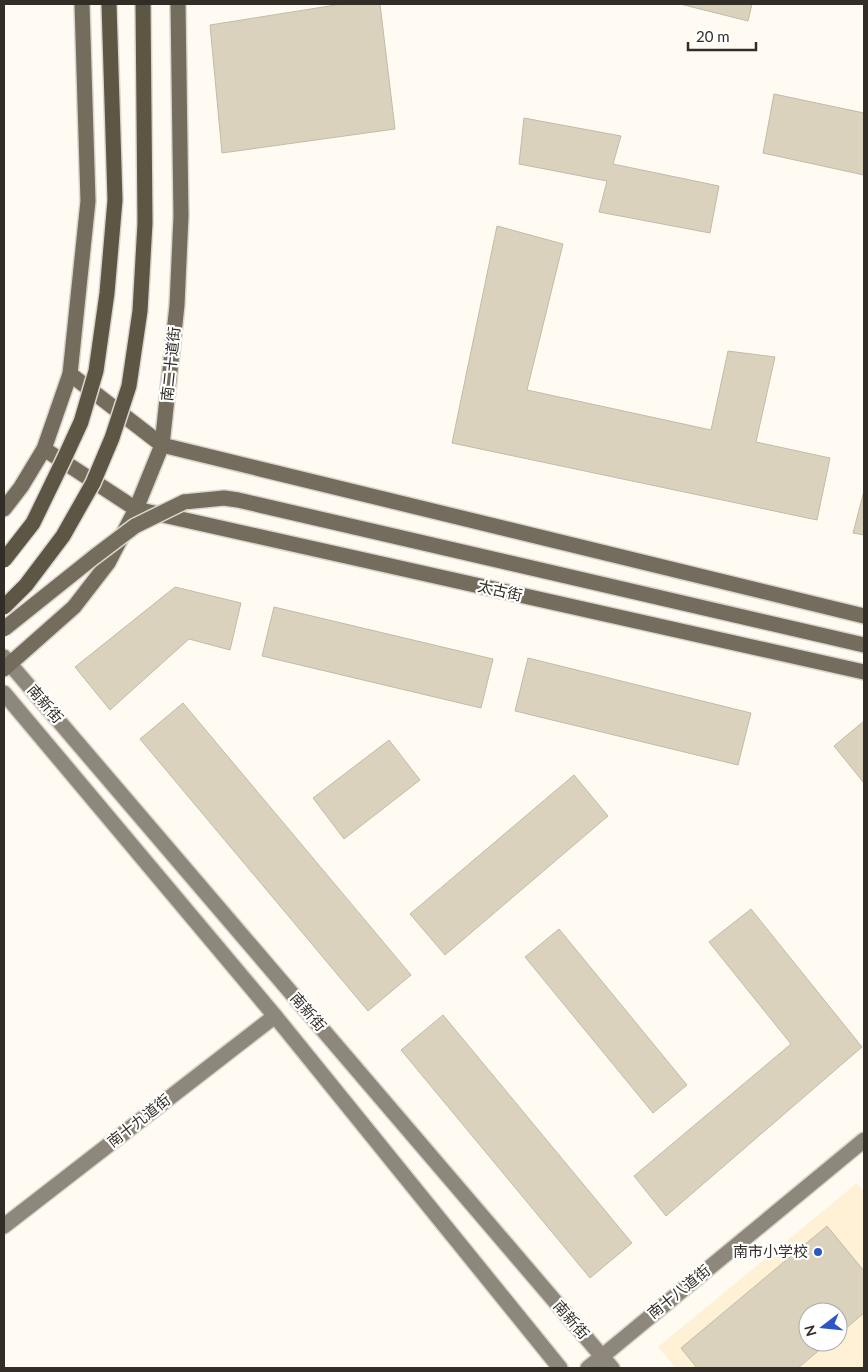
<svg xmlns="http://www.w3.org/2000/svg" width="868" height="1372" font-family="Lato,'Noto Sans SC',sans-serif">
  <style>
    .built { fill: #fef1d5; fill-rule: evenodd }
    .building { fill: #dbd2bd; stroke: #c4baa7 }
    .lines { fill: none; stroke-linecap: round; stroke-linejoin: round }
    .secondary-casing { stroke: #dad6cd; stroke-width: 18 }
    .primary-casing { stroke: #dad6cd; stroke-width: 18 }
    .secondary { stroke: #8e877b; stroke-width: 15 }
    .primary { stroke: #746d5d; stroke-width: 15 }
    .primary-bridge-casing { stroke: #dad6cd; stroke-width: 18; stroke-linecap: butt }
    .highway-bridge-casing { stroke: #dad6cd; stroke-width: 18; stroke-linecap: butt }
    .primary-bridge { stroke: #746d5d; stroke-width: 15 }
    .highway-bridge { stroke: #5e5645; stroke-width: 15 }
    .poi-dot { fill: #2d56c5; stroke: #fff; stroke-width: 2 }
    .labels { text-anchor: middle; stroke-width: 4.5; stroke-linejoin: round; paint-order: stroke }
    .street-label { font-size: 15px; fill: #322e27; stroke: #fff }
    .poi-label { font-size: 15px; fill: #322e27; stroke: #fff; text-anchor: end }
  </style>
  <rect width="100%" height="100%" fill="#fffbf2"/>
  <!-- built -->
  <path class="built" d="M857,1183L864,1192V1368H676L658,1347ZM808,1312H838V1342H808Z"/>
  <!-- building -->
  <g class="building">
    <path d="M342,4H380L395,129L222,153L210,25Z"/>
    <path d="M680,4H752L748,21Z"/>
    <path d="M774,94L864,113V175L763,153Z"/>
    <path d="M524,118L621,136L613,164L719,186L710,233L599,212L607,181L519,164Z"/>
    <path d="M497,226L563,244L527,390L711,430L728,351L775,357L756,442L830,458L817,520L452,443Z"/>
    <path d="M864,491V535L853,533Z"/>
    <path d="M175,587L241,603L230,650L189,639L110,710L75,667Z"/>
    <path d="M274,607L493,659L481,708L262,656Z"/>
    <path d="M528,658L751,713L738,765L515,711Z"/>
    <path d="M183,703L411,975L368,1011L140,739Z"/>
    <path d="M864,721V783L834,746Z"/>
    <path d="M389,740L420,780L344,839L313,798Z"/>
    <path d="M574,775L608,816L445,955L410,914Z"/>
    <path d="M751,909L862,1047L666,1216L634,1176L791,1044L709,942Z"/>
    <path d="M559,929L687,1085L653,1113L525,957Z"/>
    <path d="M443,1015L632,1243L590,1278L401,1050Z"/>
    <path d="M827,1226L864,1271V1313L838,1335V1312H808V1342H829L798,1368H697L681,1348Z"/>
  </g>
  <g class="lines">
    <defs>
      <g id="secondary">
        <path d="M4,657L612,1368"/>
        <path d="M4,693L275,1016L560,1368"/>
        <path d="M4,1226L275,1016"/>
        <path d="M588,1368L864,1140"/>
      </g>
      <g id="primary">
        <path d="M70,374L162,445L864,616"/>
        <path d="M44,449L136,509L864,672"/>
        <path d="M184,502L224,498L238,500L864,645"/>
        <path d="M4,509L21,487L44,449L70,374L88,201L82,4"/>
        <path d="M4,669L74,607L108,563L136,509L162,445L177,305L181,216L178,4"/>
      </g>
    </defs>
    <!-- secondary casing -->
    <use href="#secondary" class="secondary-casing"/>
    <!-- primary casing -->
    <use href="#primary" class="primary-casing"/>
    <!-- secondary -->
    <use href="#secondary" class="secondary"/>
    <!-- primary -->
    <use href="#primary" class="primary"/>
    <defs>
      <path id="primary-bridge" d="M4,629L94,557L135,526L184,502"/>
      <g id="highway-bridge">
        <path d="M4,560L33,523L64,459L81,422L96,371L107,293L115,200L109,4"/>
        <path d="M4,607L26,585L63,536L93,483L112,438L129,386L140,311L145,223L143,4"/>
      </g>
    </defs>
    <!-- primary-bridge casing -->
    <use href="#primary-bridge" class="primary-bridge-casing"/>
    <!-- highway-bridge casing -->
    <use href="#highway-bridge" class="highway-bridge-casing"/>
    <!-- primary-bridge -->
    <use href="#primary-bridge" class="primary-bridge"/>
    <!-- highway-bridge -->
    <use href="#highway-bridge" class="highway-bridge"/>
  </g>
  <!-- markers -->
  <circle class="poi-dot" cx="818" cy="1252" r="5"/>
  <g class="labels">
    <!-- street labels -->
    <g class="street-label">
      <text transform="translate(171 364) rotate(-84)" y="5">南二十道街</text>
      <text transform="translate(500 591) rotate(13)" y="5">太古街</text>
      <text transform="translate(45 704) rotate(49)" y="5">南新街</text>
      <text transform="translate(308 1012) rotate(49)" y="5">南新街</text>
      <text transform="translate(139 1121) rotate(-38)" y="5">南十九道街</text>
      <text transform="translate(679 1292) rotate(-39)" y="5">南十八道街</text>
      <text transform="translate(571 1320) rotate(49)" y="5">南新街</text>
    </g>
    <!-- poi labels -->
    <g class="poi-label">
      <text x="808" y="1257">南市小学校</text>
    </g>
  </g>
  <!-- border -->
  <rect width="868" height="1372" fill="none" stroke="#322e27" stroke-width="10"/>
  <!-- north arrow -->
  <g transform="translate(823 1327) rotate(254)"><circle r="24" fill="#ffffff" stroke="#adaba9"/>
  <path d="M0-4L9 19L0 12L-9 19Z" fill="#2d56c5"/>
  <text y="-8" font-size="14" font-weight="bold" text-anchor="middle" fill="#322e27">N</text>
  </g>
  <!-- scale -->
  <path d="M688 42v8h68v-8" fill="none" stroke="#322e27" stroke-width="2.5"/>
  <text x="696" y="42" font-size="15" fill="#322e27" stroke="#ffffff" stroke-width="4" paint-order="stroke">20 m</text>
</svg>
